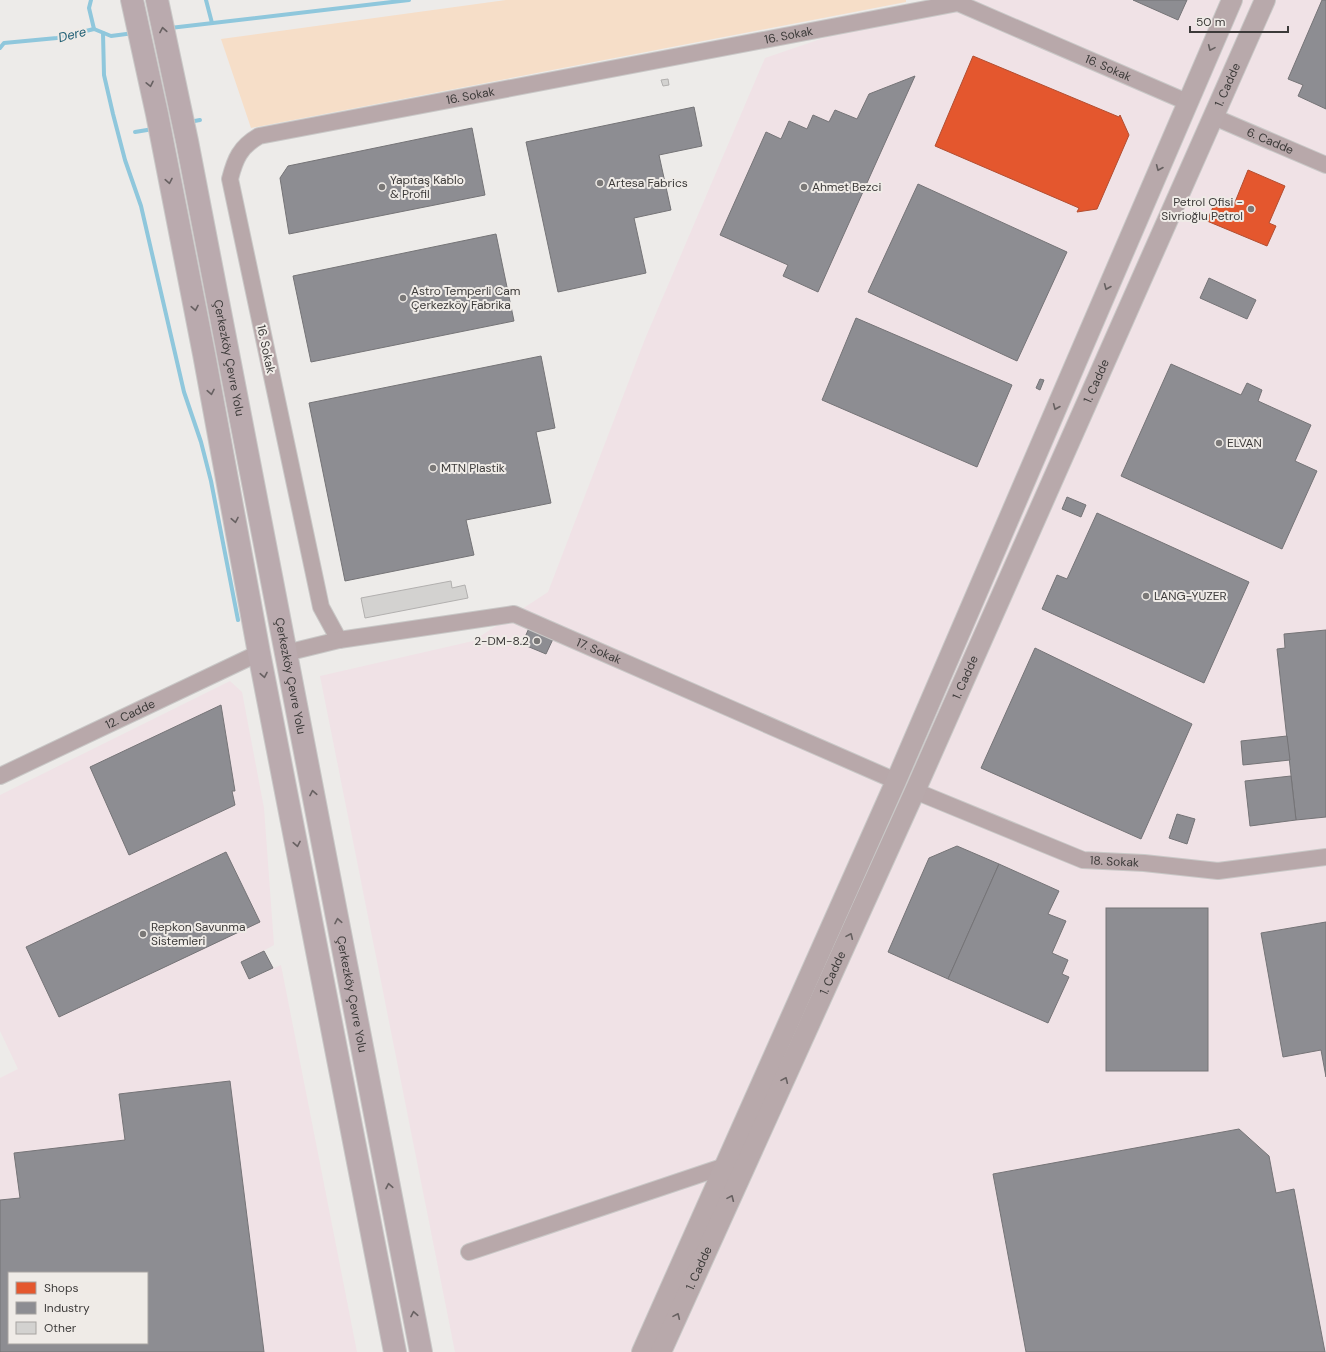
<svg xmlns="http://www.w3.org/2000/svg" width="1326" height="1352" font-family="'DM Sans',sans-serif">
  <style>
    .industrial { fill: #f0e2e6; fill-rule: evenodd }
    .green { fill: #f6dec8 }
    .shops { fill: #e4572e; stroke: #b24e31 }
    .industry { fill: #8d8d92; stroke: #757477; fill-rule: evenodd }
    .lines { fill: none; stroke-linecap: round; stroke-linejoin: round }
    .stream { stroke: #8fc7dc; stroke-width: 4 }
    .building { fill: #d3d2d0; stroke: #b2b0af }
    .minor-casing { stroke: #c9c8c7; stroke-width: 18 }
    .major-casing { stroke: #c9c8c7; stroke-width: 22 }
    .highway-casing { stroke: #c9c8c7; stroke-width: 24 }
    .minor { stroke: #b8a8aa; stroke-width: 16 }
    .major { stroke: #b8a9ab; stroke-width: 20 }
    .highway { stroke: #baaaae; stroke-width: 22 }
    .oneway { stroke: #686162 }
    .oneway2 { stroke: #676161 }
    .poi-dot { fill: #7a7877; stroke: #efebe7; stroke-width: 1.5 }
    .labels { text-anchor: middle; stroke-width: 4; stroke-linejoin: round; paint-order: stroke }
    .street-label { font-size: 12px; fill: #3c3a39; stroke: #efebe7 }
    .poi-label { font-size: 12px; fill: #3c3a39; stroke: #efebe7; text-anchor: start }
    .water-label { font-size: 13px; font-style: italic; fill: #1e5e74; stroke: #efebe7 }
  </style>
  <rect width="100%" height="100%" fill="#edebe9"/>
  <!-- industrial -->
  <g class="industrial">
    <path d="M935,0H1326V1352H455L320,676L473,641L548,592L645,339L765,58Z"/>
    <path d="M230,681L242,692L264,808L274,945L241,963L249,979L281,965L357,1352H0V1078L18,1069L0,1031V795ZM9,1273H147V1343H9Z"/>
  </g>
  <!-- green -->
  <path class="green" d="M506,0H906V2L251,128L221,39Z"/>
  <!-- shops -->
  <g class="shops">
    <path d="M973,56L1119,117L1120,115L1129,135L1097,209L1077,212L1079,208L935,146Z"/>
    <path d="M1248,170L1285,186L1269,223L1276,226L1267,246L1207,221L1216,200L1233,207Z"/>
  </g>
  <!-- industry -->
  <g class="industry">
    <path d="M1133,0H1187L1178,20Z"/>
    <path d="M1322,0H1326V109L1298,96L1303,85L1288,79Z"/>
    <path d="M915,76L818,292L783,276L788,265L720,235L766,132L781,139L789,121L807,129L813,115L829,122L835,110L857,119L869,94Z"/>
    <path d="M694,107L702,146L659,155L671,210L634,218L646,273L558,292L526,142Z"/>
    <path d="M472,128L485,195L289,234L280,178L288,166Z"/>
    <path d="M918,184L1067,252L1017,361L868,292Z"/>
    <path d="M496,234L514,321L311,362L293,276Z"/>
    <path d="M1209,278L1256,300L1247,319L1200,298Z"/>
    <path d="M856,318L1012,385L977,467L822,400Z"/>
    <path d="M541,356L555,428L536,432L551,503L466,520L474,555L345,581L309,403Z"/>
    <path d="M1171,364L1241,395L1247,383L1262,390L1258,401L1311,425L1295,461L1317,471L1282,549L1121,476Z"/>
    <path d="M1040,379L1044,380L1040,390L1036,388Z"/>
    <path d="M1067,497L1086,505L1081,517L1062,509Z"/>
    <path d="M1097,513L1249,582L1204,683L1042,609L1057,575L1067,579Z"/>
    <path d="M529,628L553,639L546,654L522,644Z"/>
    <path d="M1326,630V817L1296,820L1277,649L1285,648L1284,634Z"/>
    <path d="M1035,648L1192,724L1141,839L981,768Z"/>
    <path d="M221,705L235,791H232L235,805L129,855L90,767Z"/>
    <path d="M1287,736L1290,760L1243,765L1241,741Z"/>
    <path d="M1291,776L1296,820L1250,826L1245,781Z"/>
    <path d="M1177,814L1195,819L1187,844L1169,838Z"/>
    <path d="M957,846L999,864L948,979L888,952L929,858Z"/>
    <path d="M226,852L260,922L59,1017L26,947Z"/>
    <path d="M999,864L1059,891L1048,914L1066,921L1052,953L1068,960L1062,974L1069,977L1048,1023L948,979Z"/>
    <rect x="1106" y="908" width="102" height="163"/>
    <path d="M1326,922V1077L1321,1050L1283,1057L1261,933Z"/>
    <path d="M264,951L273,968L249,979L241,962Z"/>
    <path d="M230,1081L264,1352H0V1200L20,1198L14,1153L125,1140L119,1094ZM9,1273H147V1343H9Z"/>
    <path d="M1239,1129L1269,1156L1276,1193L1294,1189L1325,1352H1026L993,1174Z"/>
  </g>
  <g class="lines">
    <!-- stream -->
    <g class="stream">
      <path d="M91,0L89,8L94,29"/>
      <path d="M206,0L212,23"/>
      <path d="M170,28L409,0"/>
      <path d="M103,33L104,75L113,114L125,160L141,206L184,392L201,442L211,481L238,620"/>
      <path d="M0,48L4,43L57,38L94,29L111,36L134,33"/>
      <path d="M189,122L200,120"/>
      <path d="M135,132L153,129"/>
    </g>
  </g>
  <!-- building -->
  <g class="building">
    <path d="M668,79L669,85L663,86L661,80Z"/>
    <path d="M451,581L452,588L465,585L468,598L365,618L361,598Z"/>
  </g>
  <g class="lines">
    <defs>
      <g id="minor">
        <path id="s1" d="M1214,117L1326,165"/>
        <path id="s2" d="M339,640L321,607L230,179C235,159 240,147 259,136L958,3L1187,102"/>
        <path id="s3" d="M286,653L339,640L514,614L896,781"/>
        <path id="s4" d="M0,776L259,653"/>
        <path id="s5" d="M915,791L1083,860L1144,863L1218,871L1326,857"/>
        <path d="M469,1252L725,1166"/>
      </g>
      <g id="major">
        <path d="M642,1352L896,781L1232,0"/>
        <path id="s6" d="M661,1352L915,791L1265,0"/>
      </g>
      <g id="highway">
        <path d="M132,0L157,114L204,354L259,653L395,1352"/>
        <path id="s7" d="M157,0L187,141L421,1352"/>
      </g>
    </defs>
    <!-- minor casing -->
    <use href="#minor" class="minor-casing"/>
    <!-- major casing -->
    <use href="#major" class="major-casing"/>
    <!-- highway casing -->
    <use href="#highway" class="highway-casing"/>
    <!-- minor -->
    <use href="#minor" class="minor"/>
    <!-- major -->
    <use href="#major" class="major"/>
    <!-- highway -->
    <use href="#highway" class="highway"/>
  </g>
  <!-- one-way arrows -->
  <defs><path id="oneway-chevron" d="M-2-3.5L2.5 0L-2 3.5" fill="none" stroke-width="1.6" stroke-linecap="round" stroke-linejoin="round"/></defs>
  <g class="oneway">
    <use href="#oneway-chevron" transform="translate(163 30) rotate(-100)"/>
    <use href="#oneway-chevron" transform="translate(150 84) rotate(78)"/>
    <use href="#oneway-chevron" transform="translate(169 181) rotate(79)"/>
    <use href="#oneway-chevron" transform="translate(195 308) rotate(79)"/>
    <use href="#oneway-chevron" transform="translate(211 392) rotate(79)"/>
    <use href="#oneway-chevron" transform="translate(235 520) rotate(79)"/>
    <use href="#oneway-chevron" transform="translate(264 675) rotate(79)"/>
    <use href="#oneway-chevron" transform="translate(313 793) rotate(-101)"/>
    <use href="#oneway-chevron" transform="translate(297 844) rotate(79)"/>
    <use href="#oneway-chevron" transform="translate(338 921) rotate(-101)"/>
    <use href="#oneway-chevron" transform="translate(389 1186) rotate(-101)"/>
    <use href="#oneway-chevron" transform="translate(414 1314) rotate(-101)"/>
  </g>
  <g class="oneway2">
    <use href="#oneway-chevron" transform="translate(1211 48) rotate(114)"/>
    <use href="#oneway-chevron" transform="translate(1159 168) rotate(113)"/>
    <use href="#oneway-chevron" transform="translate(1107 287) rotate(113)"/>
    <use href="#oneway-chevron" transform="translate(1056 407) rotate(113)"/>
    <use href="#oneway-chevron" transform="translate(850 936) rotate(-66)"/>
    <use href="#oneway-chevron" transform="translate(785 1080) rotate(-66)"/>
    <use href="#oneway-chevron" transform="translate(731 1198) rotate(-66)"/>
    <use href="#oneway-chevron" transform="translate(677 1316) rotate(-66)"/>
  </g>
  <!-- markers -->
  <g class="poi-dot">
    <circle cx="600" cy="183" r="4"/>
    <circle cx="382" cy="187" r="4"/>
    <circle cx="804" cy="187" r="4"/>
    <circle cx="1251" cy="209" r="4"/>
    <circle cx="403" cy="298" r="4"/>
    <circle cx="1219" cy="443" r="4"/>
    <circle cx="433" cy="468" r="4"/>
    <circle cx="1146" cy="596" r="4"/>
    <circle cx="537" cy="641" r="4"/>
    <circle cx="143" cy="934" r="4"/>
  </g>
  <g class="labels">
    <!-- street labels -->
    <g class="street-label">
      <text dy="4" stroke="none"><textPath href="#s2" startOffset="1068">16. Sokak</textPath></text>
      <text dy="4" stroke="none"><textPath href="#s2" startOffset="1404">16. Sokak</textPath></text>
      <text dy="4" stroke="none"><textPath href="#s6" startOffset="1388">1. Cadde</textPath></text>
      <text dy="4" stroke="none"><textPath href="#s2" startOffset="744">16. Sokak</textPath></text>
      <text dy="4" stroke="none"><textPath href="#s1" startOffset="61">6. Cadde</textPath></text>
      <text transform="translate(266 349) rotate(78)" y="4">16. Sokak</text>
      <text dy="4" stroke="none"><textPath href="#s7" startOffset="365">Çerkezköy Çevre Yolu</textPath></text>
      <text dy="4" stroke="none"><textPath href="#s6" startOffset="1064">1. Cadde</textPath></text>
      <text dy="4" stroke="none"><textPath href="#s3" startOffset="324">17. Sokak</textPath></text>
      <text dy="4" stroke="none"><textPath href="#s7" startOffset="689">Çerkezköy Çevre Yolu</textPath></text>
      <text dy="4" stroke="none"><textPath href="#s6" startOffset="740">1. Cadde</textPath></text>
      <text dy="4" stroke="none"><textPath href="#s4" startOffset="144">12. Cadde</textPath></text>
      <text dy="4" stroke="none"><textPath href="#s5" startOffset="213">18. Sokak</textPath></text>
      <text dy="4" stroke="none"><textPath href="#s6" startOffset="416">1. Cadde</textPath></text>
      <text dy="4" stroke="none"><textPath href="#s7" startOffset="1013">Çerkezköy Çevre Yolu</textPath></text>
      <text dy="4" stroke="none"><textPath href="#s6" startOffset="92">1. Cadde</textPath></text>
    </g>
    <!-- poi labels -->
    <g class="poi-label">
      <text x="390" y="184">Yapıtaş Kablo<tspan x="390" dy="14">&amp; Profil</tspan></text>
      <text x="608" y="187">Artesa Fabrics</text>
      <text x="812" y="191">Ahmet Bezci</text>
      <text x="1243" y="206" text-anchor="end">Petrol Ofisi -<tspan x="1243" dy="14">Sivrioğlu Petrol</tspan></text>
      <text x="411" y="295">Astro Temperli Cam<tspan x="411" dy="14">Çerkezköy Fabrika</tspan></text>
      <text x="1227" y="447">ELVAN</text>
      <text x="441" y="472">MTN Plastik</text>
      <text x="1154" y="600">LANG-YUZER</text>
      <text x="529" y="645" text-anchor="end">2-DM-8.2</text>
      <text x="151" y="931">Repkon Savunma<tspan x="151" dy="14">Sistemleri</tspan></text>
    </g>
    <!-- water labels -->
    <g class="water-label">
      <text transform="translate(72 34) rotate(-14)" y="5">Dere</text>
    </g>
  </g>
  <!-- legend -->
  <rect x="8" y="1272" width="140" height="72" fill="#efebe7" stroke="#a7a4a1"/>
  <rect x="16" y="1282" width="20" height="12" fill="#e4572e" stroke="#a7a4a1"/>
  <text x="44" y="1292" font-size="12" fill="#3c3a39">Shops</text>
  <rect x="16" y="1302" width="20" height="12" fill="#8d8d92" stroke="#a7a4a1"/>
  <text x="44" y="1312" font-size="12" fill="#3c3a39">Industry</text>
  <rect x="16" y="1322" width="20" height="12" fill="#d3d2d0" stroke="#a7a4a1"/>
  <text x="44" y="1332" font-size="12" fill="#3c3a39">Other</text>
  <!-- scale -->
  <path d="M1190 26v6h98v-6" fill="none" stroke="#3c3a39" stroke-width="2"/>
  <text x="1196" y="26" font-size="12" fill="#3c3a39" stroke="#efebe7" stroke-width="3" paint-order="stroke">50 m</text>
</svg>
